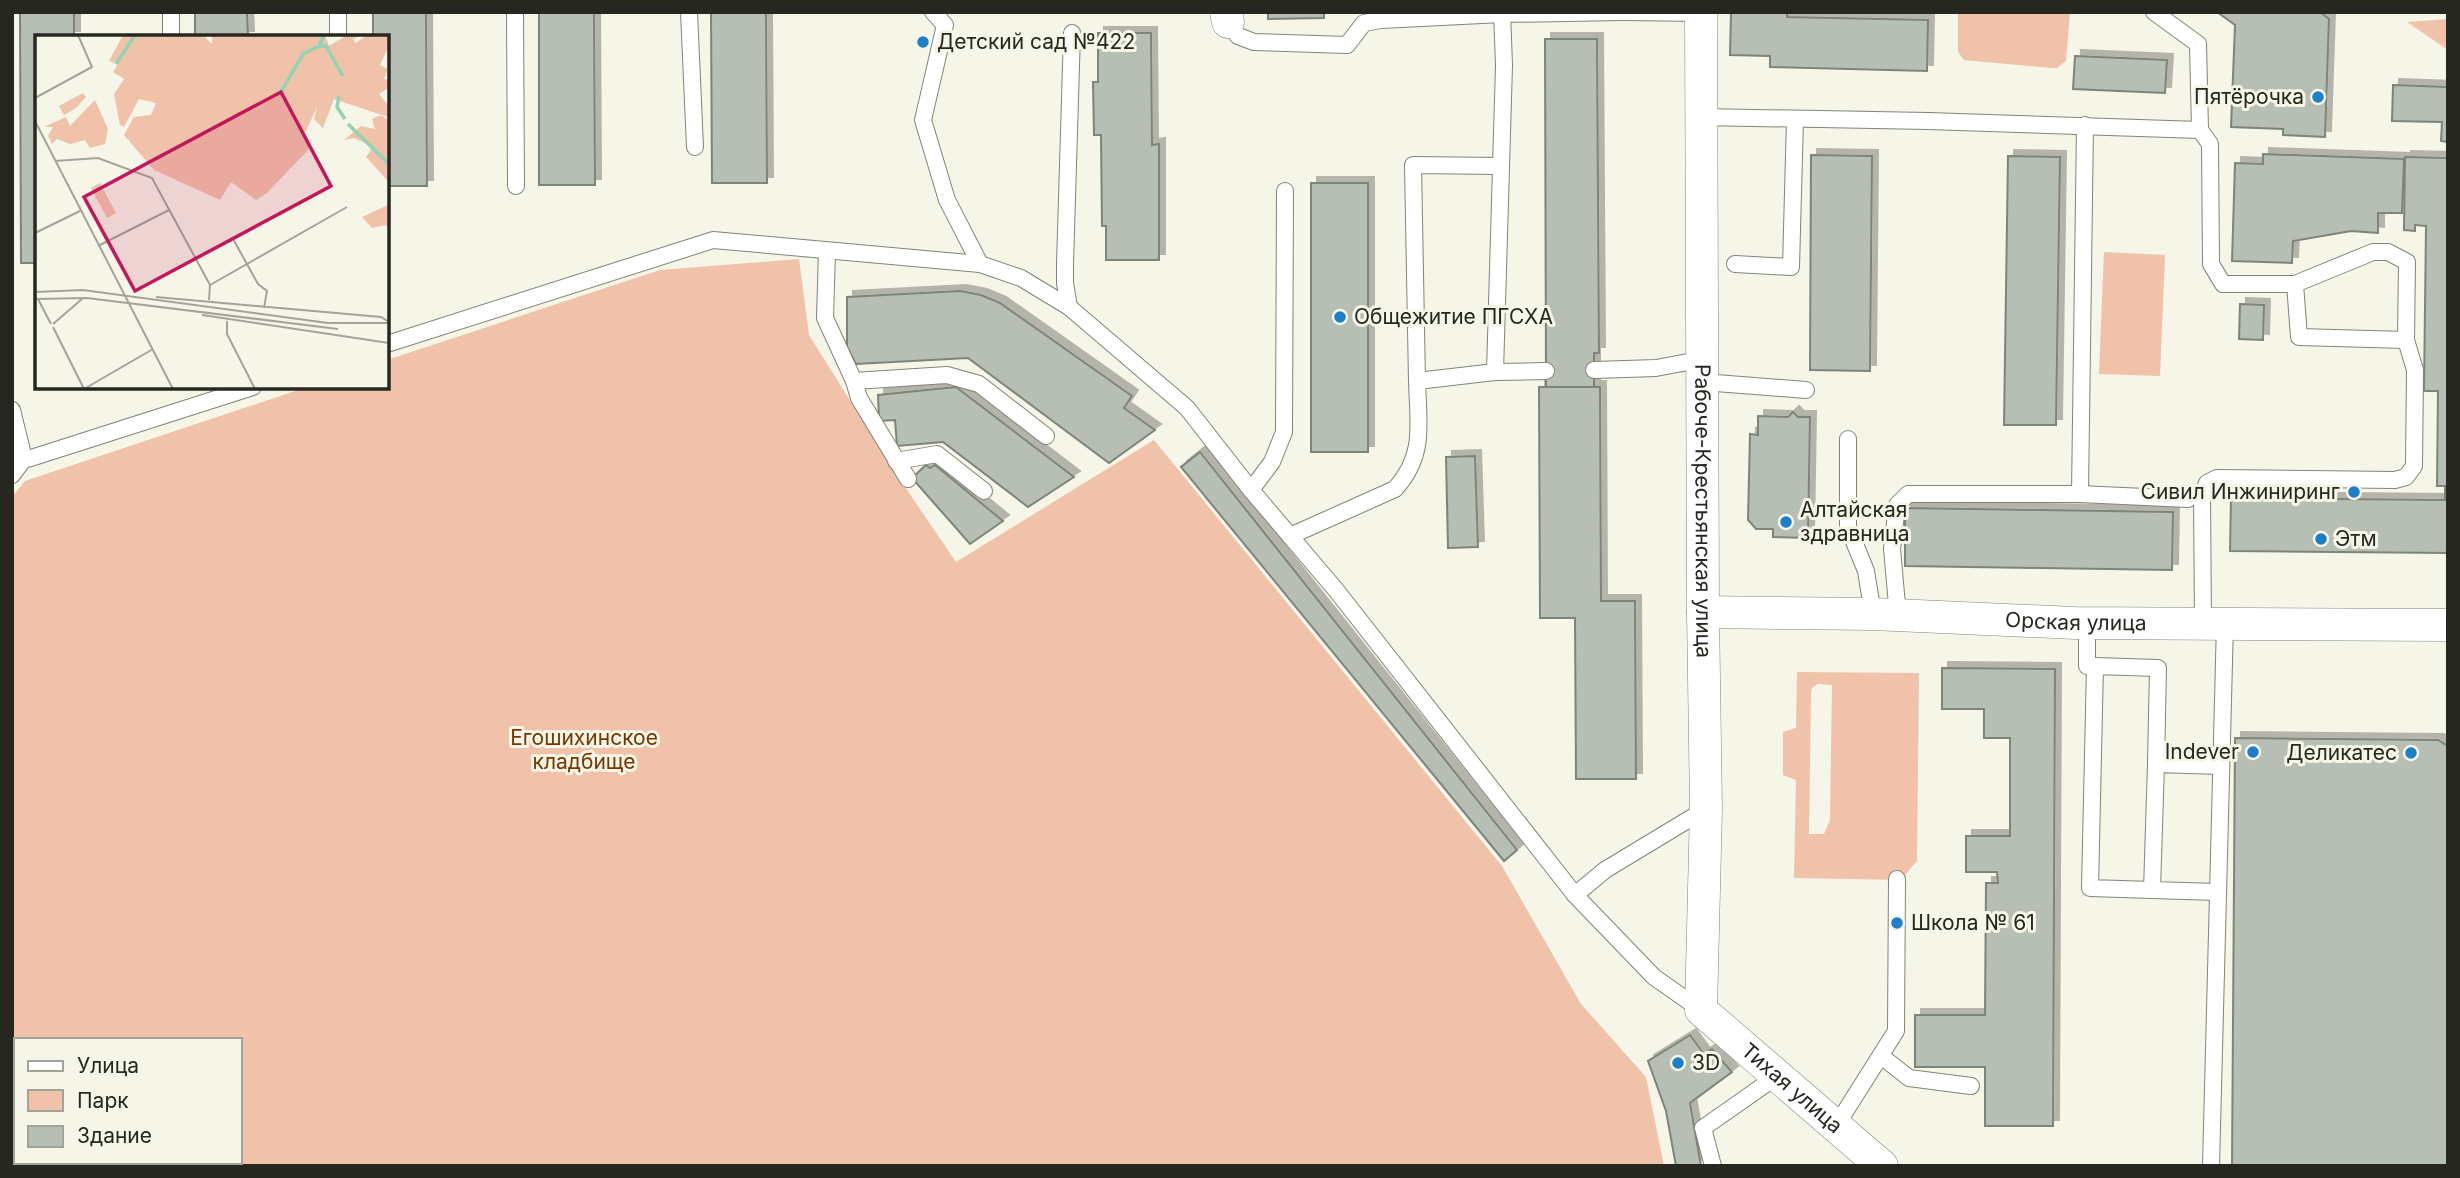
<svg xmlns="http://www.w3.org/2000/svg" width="2460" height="1178" font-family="Inter,sans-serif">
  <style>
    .green { fill: #f0c2aa; fill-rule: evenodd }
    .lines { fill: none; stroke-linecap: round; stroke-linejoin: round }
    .stream { stroke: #92d3b3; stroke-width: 8 }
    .building { fill: #b7beb3; stroke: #7d847a; stroke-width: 2; filter: url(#shadow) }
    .service-casing { stroke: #838377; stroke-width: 18 }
    .minor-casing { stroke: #838377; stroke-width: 33 }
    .service { stroke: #fff; stroke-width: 16 }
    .minor { stroke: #fff; stroke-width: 32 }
    .poi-dot { fill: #1b7fca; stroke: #f5f5e8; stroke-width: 2.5 }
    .labels { text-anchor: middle; stroke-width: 6; stroke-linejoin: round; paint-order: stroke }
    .poi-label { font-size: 21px; fill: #272722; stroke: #f5f5e8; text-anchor: start }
    .street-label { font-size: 21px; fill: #272722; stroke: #f5f5e8 }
    .park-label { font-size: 21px; fill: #793500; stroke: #f5f5e8 }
    .inset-river { fill: none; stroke: #92d3b3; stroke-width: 3.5 }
    .inset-road { fill: none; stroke: #a3a399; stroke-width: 2 }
    .view { fill: #c2185b; fill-opacity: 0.15; stroke: #c2185b; stroke-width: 3.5 }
    .inset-edge { fill: none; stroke: #272722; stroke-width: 3.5 }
  </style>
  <defs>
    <filter id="shadow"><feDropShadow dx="6" dy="-6" stdDeviation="0" flood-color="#0004"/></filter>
  </defs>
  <rect width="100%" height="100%" fill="#f5f5e8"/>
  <!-- green -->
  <g class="green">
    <path d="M1958,12H2070L2066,61L2057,68H2051L1964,60L1958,52Z"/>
    <path d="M2448,19V50L2407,22Z"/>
    <path d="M2104,252L2165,255L2160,376L2099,374Z"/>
    <path d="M799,259L809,335L895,472L956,562L1154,440L1502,866L1581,1004L1646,1077L1664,1166H12V497L25,481L307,387H387V360L660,270ZM16,1040H240V1162H16Z"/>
    <path d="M1797,672L1919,673L1917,861L1904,876V880L1794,878L1796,780L1783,775V732L1796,728ZM1818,684L1832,685L1830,820L1824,834H1809L1811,694L1812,688Z"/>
  </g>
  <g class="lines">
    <!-- stream -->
    <path class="stream" d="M30,1166L36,1162"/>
  </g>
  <!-- building -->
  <g class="building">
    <path d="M20,12H74V37H37V263H21Z"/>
    <path d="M195,12H247L248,37H195Z"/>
    <path d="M373,12H426L427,186H387V37H373Z"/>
    <path d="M539,12H594L595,185H539Z"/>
    <path d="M711,12H766L767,183H712Z"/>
    <path d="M1268,12H1324V18L1268,19Z"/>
    <path d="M1731,12H1787V17L1928,20L1927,71L1770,67V56L1730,55Z"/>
    <path d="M2217,12H2320L2329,19L2325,137L2283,135V129L2231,127L2235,25Z"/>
    <path d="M1098,33H1151L1152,145L1159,144V260H1106V226H1102L1101,135H1094L1093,82H1098Z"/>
    <path d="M1545,39H1597L1599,353H1594V387H1546Z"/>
    <path d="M2075,56L2167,60L2165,93L2073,89Z"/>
    <path d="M2393,85L2448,87V142L2441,141L2442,122L2392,121Z"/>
    <path d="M2263,154L2404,159L2402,213H2378V233L2351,231L2293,241L2292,263L2232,261L2235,163L2263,164Z"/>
    <path d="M1811,155L1872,156L1870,371L1810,370Z"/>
    <path d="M2008,156L2060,157L2056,425H2004Z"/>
    <path d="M2405,157L2448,158V553L2230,551L2231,498L2445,500V486H2437L2438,391H2424L2426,226L2415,225V231L2404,230Z"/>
    <rect x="1311" y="183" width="57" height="269"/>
    <path d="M960,291L981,295L1000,303L1132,396L1124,408L1155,430L1109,463L968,358L856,364L847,347V297Z"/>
    <path d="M2240,304L2264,305L2263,340L2239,339Z"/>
    <path d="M956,387L1074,477L1028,507L943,442L897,446L895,420L879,421L878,395Z"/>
    <path d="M1539,387H1600L1601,601H1635L1636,779H1576L1575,618H1540Z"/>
    <path d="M1793,412L1798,417H1810L1808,538L1773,537V529H1756L1748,520L1750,434L1758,435V416L1788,417Z"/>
    <path d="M1200,452L1517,850L1504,861L1181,467Z"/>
    <path d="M1475,456L1478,547L1448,548L1446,457Z"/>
    <path d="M926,465L930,468L935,465L1003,521L970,544L912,478Z"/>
    <path d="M1905,508L2173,512L2172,570L1905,566Z"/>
    <path d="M1942,668L2055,669L2053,1126H1985V1067H1915V1015H1985L1986,883H1998L1997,872H1966V836H2010V738H1984V709H1942Z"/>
    <path d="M2235,738L2438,740L2448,746V1166H2232Z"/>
    <path d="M1690,1035L1704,1054L1712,1049L1732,1072L1690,1103L1701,1166H1676L1666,1111L1648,1061Z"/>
  </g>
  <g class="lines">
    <defs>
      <g id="service">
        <path d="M171,12V37"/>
        <path d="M338,12V37"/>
        <path d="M515,12L516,186"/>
        <path d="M689,12L695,147"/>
        <path d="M933,12L945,25L923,120L947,200L980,264"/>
        <path d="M1626,12L1701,13"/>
        <path d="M2154,12L2198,44L2200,130L2210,144L2211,264L2223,284H2295L2373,252H2388L2407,262L2406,340L2299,337L2295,284"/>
        <path d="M1228,22L1238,36L1254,42L1347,45L1364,23L1381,20L1502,14L1623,12"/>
        <path d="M1700,117L1928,121L2200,130"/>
        <path d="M827,252L825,318L854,381L859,398L908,479"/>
        <path d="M1735,264L1791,267L1795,119"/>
        <path d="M1069,307L1065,283V264L1072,33"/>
        <path d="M387,344L713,240L980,264L1021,278L1069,307L1187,408L1251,490L1336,590L1575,895L1654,977L1701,1010"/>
        <path d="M1594,370L1656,368L1704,359"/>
        <path d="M1495,372L1504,65L1502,12"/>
        <path d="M854,381L947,375L979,384L1046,436"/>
        <path d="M1417,381L1413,165L1500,166"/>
        <path d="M1703,382L1806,390"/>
        <path d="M12,410L24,459L12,475"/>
        <path d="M1848,439V527L1866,571L1873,614"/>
        <path d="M12,456L24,459L31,458L253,387"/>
        <path d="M896,461L937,454L984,491"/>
        <path d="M1251,490L1272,462L1284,432L1285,191"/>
        <path d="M2080,494L2085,125"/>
        <path d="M1290,536L1395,489C1426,455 1418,423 1417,381L1495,372L1546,371"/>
        <path d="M1898,616L1892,549L1897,505L1908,494H2080L2188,499"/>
        <path d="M2203,623L2202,496L2207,483L2217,478L2395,480L2406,477L2414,466L2415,370L2406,340"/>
        <path d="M2087,666V623"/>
        <path d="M2152,890L2090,888L2095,666L2158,668L2156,764"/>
        <path d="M2218,892L2152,890L2156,764L2221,766"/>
        <path d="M1575,895L1605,870L1706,809"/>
        <path d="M1881,1056L1909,1078L1971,1086"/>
        <path d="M1836,1126L1896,1031L1897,879"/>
        <path d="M1713,1166L1703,1128L1777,1076"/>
        <path d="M2211,1166L2225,623"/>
      </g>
      <g id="minor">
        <path d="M1226,12L1228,22"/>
        <path id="s1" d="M1701,12L1703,612L1706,809L1701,1010L1882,1166"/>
        <path id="s2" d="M1703,612L1873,614L2075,623L2448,625"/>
      </g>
    </defs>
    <!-- service casing -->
    <use href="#service" class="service-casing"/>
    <!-- minor casing -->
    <use href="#minor" class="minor-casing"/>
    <!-- service -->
    <use href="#service" class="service"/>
    <!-- minor -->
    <use href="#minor" class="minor"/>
  </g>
  <!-- markers -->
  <g class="poi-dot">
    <circle cx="923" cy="42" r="7"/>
    <circle cx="2318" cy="97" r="7"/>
    <circle cx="1340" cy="317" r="7"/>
    <circle cx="2354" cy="492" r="7"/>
    <circle cx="1786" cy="522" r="7"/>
    <circle cx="2321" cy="539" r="7"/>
    <circle cx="2253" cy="752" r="7"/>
    <circle cx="2411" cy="753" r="7"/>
    <circle cx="1897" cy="923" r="7"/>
    <circle cx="1678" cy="1063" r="7"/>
  </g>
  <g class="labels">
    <!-- poi labels -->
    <g class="poi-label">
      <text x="937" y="49">Детский сад №422</text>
      <text x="2304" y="104" text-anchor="end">Пятёрочка</text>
      <text x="1354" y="324">Общежитие ПГСХА</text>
      <text x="2340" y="499" text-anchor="end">Сивил Инжиниринг</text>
      <text x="1800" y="517">Алтайская<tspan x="1800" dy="24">здравница</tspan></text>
      <text x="2335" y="546">Этм</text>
      <text x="2239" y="759" text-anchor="end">Indever</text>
      <text x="2397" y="760" text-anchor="end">Деликатес</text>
      <text x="1911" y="930">Школа № 61</text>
      <text x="1692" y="1070">3D</text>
    </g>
    <!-- street labels -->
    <g class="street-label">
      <text dy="7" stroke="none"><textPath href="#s1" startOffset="499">Рабоче-Крестьянская улица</textPath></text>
      <text dy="7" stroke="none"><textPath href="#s2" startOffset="373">Орская улица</textPath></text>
      <text dy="7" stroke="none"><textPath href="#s1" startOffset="1118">Тихая улица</textPath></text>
    </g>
    <!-- park labels -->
    <g class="park-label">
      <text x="584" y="745">Егошихинское<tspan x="584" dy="24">кладбище</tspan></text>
    </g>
  </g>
  <!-- overview -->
  <g transform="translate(35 35)">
    <rect width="354" height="354" fill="#f5f5e8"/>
    <path d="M88,0H168L177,9V0H290L294,11L309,2L301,0H327L318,4L321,8L332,0H353V13L345,30L353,34L349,44L353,45V53L344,59L353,70V82L299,64L288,93L279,84L282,72L270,98L274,114L232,158L221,165L196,147L185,165L119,135L89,100L99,82L116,80L121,68L104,64L89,92L85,90L79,59L89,44L78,37L83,29L74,26ZM48,58L51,62L41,73L29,80L24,71ZM60,65L73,94L70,109L55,113L50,105L35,109L22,104L17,109L13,101L18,92H9L31,82L35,91ZM346,80L353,85V146L331,122L336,115L332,109L319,103L309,105L326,91L340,94L337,84ZM65,148L81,178L72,183L56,153ZM353,170V194L351,190L337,193L327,182Z" fill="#f0c2aa"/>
    <path class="inset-river" d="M289,0L284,11H291L308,41M81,29L100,0M244,60L268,19L284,11M304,61L302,72L310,84M313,89L354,129"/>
    <path class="inset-road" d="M0,63L57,32L43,0M0,86L138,354M20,126L63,123L117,143L175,250L174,265M0,198L45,176M197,202L223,249L232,256L229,273M63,211L134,175M175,250L312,172M0,257L48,255L293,288H354M121,262L346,282L354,287M0,264L52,263L303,294M3,264L16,289M167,280L354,308M192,286V299L220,354M18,289L47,264M18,292L49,354M49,354L118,314"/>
    <path class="view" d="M246,57L296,151L100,256L49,162Z"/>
    <rect width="354" height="354" class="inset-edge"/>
  </g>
  <!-- border -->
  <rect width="2460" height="1178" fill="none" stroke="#272722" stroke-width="28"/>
  <!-- legend -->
  <rect x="14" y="1038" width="228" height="126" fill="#f5f5e8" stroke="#a3a399" stroke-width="2"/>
  <rect x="28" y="1061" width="35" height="10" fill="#ffffff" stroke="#a3a399" stroke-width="2"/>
  <text x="77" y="1073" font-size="21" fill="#272722">Улица</text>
  <rect x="28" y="1090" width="35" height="21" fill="#f0c2aa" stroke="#a3a399" stroke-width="2"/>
  <text x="77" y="1108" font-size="21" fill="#272722">Парк</text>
  <rect x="28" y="1126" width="35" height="21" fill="#b7beb3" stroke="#a3a399" stroke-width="2"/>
  <text x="77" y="1143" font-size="21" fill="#272722">Здание</text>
</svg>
